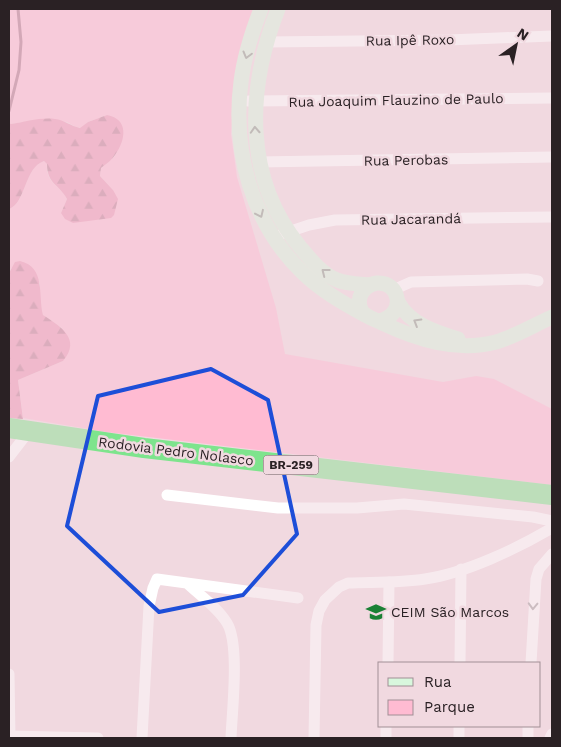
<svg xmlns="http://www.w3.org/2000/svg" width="561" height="747" font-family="'Work Sans',sans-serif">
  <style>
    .green { fill: #ffbbd2 }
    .forest { fill: url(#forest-firs) }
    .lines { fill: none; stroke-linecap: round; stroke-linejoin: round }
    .stream { stroke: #b06d86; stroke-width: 3 }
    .street { stroke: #fff; stroke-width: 11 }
    .secondary { stroke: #d8f7dd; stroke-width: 15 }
    .highway { stroke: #7ee48d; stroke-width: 20 }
    .oneway { stroke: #8a978a }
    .oneway2 { stroke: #9f9b9c }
    .marked { fill: none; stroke: #1d4ed8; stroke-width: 4; stroke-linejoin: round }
    .labels { text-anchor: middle; stroke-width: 5; stroke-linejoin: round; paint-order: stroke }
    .shield { fill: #f1d9e0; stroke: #66585c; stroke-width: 1 }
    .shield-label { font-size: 12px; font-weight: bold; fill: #2a2124 }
    .street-label { font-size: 14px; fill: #2a2124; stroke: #f1d9e0 }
    .poi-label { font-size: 14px; fill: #2a2124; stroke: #f1d9e0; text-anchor: start }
  </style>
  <defs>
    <pattern id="forest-firs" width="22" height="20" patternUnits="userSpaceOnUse" patternTransform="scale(1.25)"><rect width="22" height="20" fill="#ef93b4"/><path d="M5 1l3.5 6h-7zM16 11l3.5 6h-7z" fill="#c27892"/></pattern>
  </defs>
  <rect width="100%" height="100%" fill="#f1d9e0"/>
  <!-- green -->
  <path class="green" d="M9,9H254L234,95L231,134L237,177L276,308L285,354L443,382L476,376L494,379L552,409V485L106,432L23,418L18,380L63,361L62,328L43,315L40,306V283L11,268L9,273V209C26,203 24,168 44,161L47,164C46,184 59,184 67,199L61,213L113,190L100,176L101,168L115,156L107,115L88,122L81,128C74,127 72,124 66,122C54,118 24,122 11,124L9,123Z"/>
  <!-- forest -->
  <g class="forest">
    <path d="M107,115C129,119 126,140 115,155C112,160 106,164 101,168L100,176L113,190L118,199L114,215L111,218L73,223L65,219L61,213L67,199C59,184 47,184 47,164L44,161C24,168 26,203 9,209V123L11,124C25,122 41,117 55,119C64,120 71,126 80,128L88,122Z"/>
    <path d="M20,261C46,267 38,296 43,315C60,326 82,339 63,361L18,380L23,419L9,418V273L15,262Z"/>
  </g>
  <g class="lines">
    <!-- stream -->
    <path class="stream" d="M9,111L19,70L21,42L18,9"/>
    <!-- street -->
    <g class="street">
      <path d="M267,42L448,40L552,36"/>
      <path d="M248,101L552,98"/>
      <path d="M259,162L552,157"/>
      <path d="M282,234L309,225L335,220L552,217"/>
      <path d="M393,290L411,282L527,279L538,281"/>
      <path d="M9,457L29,431"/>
      <path d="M167,495L278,508H357L404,504L533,517L552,521"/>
      <path d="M189,585C202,597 218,608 227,623C240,644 232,711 231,738"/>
      <path d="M388,663L389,582"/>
      <path d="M460,663L461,569"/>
      <path d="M531,663L536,579L539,569L552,554"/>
      <path d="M9,674L10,738"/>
      <path d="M9,736L98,738"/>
      <path d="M142,738L149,606L153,588L157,579L298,598"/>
      <path d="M314,738L316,625L319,611L325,600L339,587L348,583C374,582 400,583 425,579C466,573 516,549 552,528"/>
      <path d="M386,738V726"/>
      <path d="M459,738V726"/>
      <path d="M528,738V726"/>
      <path d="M550,738L552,734"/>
    </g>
    <!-- secondary -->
    <g class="secondary">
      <path d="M261,9C252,32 244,57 241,82C232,151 252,223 302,272C320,290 343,303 365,315"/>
      <path d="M278,9C247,88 243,178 300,247C310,259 322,274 337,280C347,284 360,284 370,285"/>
      <path d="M398,302C410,324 435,332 458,339"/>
      <path d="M379,321C407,315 400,281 377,283C369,284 362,290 360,297C356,315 370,317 382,323C418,340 457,352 496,342C516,336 534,325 552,317"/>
    </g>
    <!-- highway -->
    <path class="highway" d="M9,428L144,448L552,495"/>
  </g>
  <!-- one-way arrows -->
  <defs><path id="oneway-chevron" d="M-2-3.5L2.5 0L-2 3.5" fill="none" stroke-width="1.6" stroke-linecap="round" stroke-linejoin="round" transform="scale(1.25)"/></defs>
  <g class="oneway">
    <use href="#oneway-chevron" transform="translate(247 55) rotate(105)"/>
    <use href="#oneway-chevron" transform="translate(255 130) rotate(-93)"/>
    <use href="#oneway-chevron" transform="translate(260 214) rotate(65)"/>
    <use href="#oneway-chevron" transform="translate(325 272) rotate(-142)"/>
    <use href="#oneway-chevron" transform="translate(417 322) rotate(-149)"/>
  </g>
  <use class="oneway2" href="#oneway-chevron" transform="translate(533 606) rotate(92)"/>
  <!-- marked area -->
  <path d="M0 0H561V747H0ZM211,369L268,400L297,534L243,595L159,612L67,526L98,396Z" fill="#f1d9e0" fill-opacity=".55" fill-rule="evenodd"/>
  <path class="marked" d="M211,369L268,400L297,534L243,595L159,612L67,526L98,396Z"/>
  <!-- icons -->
  <defs>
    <symbol id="school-bare" viewBox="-9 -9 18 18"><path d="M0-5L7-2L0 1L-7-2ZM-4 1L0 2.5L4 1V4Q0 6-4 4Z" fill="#1a8135" stroke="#f1d9e0" stroke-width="2.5" paint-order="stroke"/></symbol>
  </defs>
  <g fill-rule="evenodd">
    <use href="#school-bare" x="362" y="598" width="28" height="28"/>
  </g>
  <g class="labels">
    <!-- shield labels -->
    <rect class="shield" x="263.5" y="455.5" width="55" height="19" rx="4"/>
    <g class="shield-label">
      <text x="291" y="469">BR-259</text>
    </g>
    <!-- street labels -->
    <g class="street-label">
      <text transform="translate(410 40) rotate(-1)" y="5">Rua Ipê Roxo</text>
      <text transform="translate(396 100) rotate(-1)" y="5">Rua Joaquim Flauzino de Paulo</text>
      <text transform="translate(406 160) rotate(-1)" y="5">Rua Perobas</text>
      <text transform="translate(411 219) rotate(-1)" y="5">Rua Jacarandá</text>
      <text transform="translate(176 451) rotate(7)" y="5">Rodovia Pedro Nolasco</text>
    </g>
    <!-- poi labels -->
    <g class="poi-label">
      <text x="391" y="617">CEIM São Marcos</text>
    </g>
  </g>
  <!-- border -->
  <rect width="561" height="747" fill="none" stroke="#2a2124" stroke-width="20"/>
  <!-- legend -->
  <rect x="378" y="662" width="162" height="65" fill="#f1d9e0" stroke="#a18f95"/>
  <rect x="388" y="678" width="25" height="8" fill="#d8f7dd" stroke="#a18f95"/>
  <text x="424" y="687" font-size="15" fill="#2a2124">Rua</text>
  <rect x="388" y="700" width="25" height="15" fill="#ffbbd2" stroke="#a18f95"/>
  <text x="424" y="712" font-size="15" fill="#2a2124">Parque</text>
  <!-- north arrow -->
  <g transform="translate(516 45) rotate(33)" stroke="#f1d9e0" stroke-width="4" paint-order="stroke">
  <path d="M0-4L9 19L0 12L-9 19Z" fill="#2a2124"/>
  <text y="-8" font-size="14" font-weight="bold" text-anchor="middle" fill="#2a2124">N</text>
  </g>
</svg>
